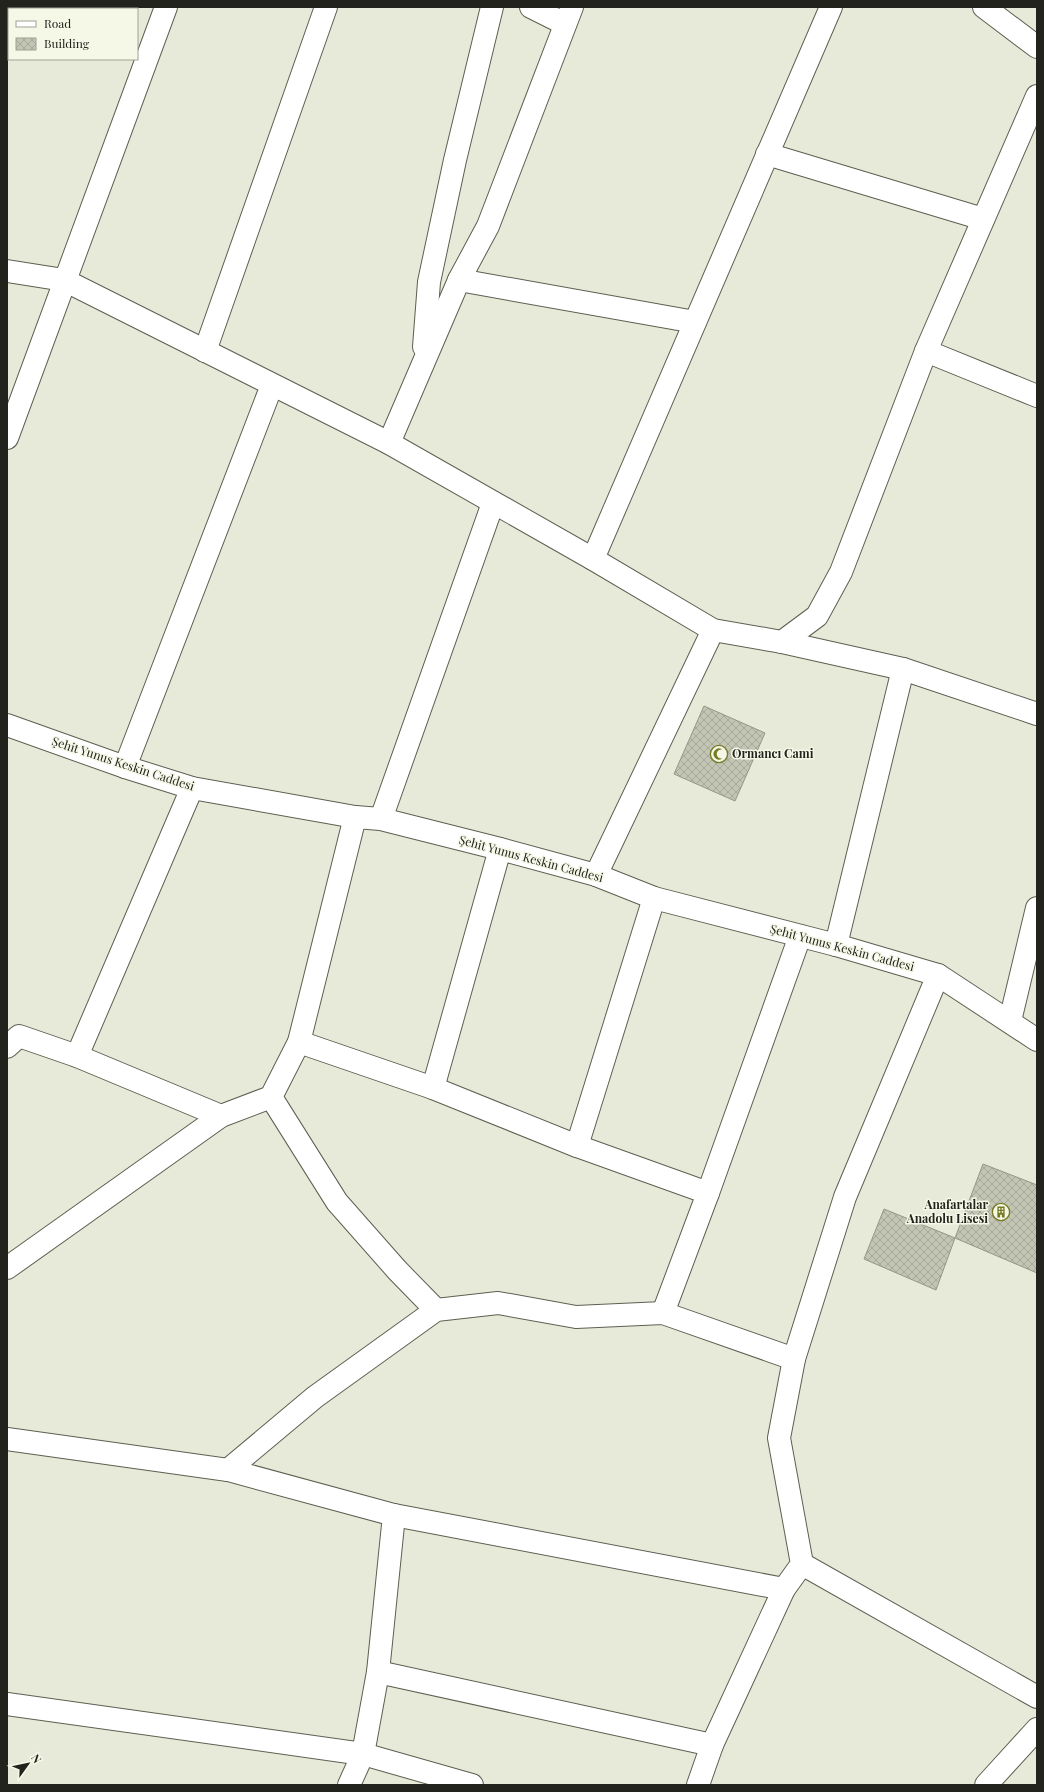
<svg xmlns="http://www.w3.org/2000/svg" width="1044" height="1792" font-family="'Playfair Display',serif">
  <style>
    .building { fill: url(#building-cross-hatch); stroke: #949687 }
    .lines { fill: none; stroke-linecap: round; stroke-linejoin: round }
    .minor-casing { stroke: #5e5f51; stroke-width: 24 }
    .tertiary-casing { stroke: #5e5f51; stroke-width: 24 }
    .minor { stroke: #fff; stroke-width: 22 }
    .tertiary { stroke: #fff; stroke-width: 22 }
    .labels { text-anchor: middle; stroke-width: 3; stroke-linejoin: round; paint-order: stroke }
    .poi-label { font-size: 12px; font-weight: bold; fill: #23231d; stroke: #f5f7e7; text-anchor: start }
    .street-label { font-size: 12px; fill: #23231d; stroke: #f5f7e7 }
  </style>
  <defs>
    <pattern id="building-cross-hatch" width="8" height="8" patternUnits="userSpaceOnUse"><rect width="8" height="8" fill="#c2c4b4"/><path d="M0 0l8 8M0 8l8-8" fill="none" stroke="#a6a89a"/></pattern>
  </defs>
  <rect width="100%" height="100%" fill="#e8ead9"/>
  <!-- building -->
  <g class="building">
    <path d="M704,706L765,733L735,801L674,774Z"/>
    <path d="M983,1164L1037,1185V1273L955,1238Z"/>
    <path d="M884,1209L955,1238L936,1290L864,1259Z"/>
  </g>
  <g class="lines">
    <defs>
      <g id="minor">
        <path d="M531,7L565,24"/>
        <path d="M984,7L1037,47"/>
        <path d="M767,154L983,219"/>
        <path d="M7,271L64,280L389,443L593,559L713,630L782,642L817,616L841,572L926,351L1037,96"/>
        <path d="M459,280L695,322"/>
        <path d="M424,347L429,282L455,160L492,7"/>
        <path d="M205,351L326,7"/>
        <path d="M926,351L1037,396"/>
        <path d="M7,438L166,7"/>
        <path d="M389,443L459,280L488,226L572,7"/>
        <path d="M593,559L831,7"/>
        <path d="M782,642L903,669L1037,714"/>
        <path d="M125,767L272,385"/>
        <path d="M381,819L493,503"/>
        <path d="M596,875L713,630"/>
        <path d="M836,945L903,669"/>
        <path d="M1010,1021L1037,908"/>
        <path d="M299,1042L433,1088L577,1146L708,1193L800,936"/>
        <path d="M7,1047L19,1036L77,1056L221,1116"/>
        <path d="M77,1056L192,788"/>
        <path d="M433,1088L500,849"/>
        <path d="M271,1097L337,1202L397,1270L436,1310"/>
        <path d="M577,1146L654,898"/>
        <path d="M7,1268L221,1116L271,1097L299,1042L355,817"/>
        <path d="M663,1313L708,1193"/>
        <path d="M7,1439L228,1470L315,1397L436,1310L498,1303L576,1317L663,1313L794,1359"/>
        <path d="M228,1470L394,1515"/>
        <path d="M802,1564L1037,1697"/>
        <path d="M378,1672L712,1745"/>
        <path d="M7,1704L363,1754L472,1785"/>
        <path d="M349,1785L363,1754L378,1672L394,1515L784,1589"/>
        <path d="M698,1785L712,1745L784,1589L802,1564L779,1438L794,1359L845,1197L938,975"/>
        <path d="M986,1785L1037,1729"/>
      </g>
      <path id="tertiary" d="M7,725L125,767L192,788L355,817L381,819L500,849L596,875L654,898L836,945L938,975L1037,1040"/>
    </defs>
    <!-- minor casing -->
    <use href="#minor" class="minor-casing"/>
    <!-- tertiary casing -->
    <use href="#tertiary" class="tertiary-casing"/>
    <!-- minor -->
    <use href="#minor" class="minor"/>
    <!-- tertiary -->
    <use href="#tertiary" class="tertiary"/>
  </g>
  <!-- icons -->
  <defs>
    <symbol id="mosque-ring" viewBox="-11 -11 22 22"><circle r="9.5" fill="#f5f7e7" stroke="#767b24" stroke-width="1.5"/><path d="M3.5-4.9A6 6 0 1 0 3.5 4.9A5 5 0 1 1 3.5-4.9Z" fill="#767b24"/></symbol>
    <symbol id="building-ring" viewBox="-11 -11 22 22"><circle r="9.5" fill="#f5f7e7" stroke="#767b24" stroke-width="1.5"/><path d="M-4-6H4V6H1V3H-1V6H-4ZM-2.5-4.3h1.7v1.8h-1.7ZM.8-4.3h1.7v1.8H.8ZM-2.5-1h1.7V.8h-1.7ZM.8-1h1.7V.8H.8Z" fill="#767b24"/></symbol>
  </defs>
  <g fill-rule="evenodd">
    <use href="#mosque-ring" x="709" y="744" width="20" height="20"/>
    <use href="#building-ring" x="991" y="1202" width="20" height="20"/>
  </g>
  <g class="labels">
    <!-- poi labels -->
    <g class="poi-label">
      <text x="732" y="758">Ormancı Cami</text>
      <text x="988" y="1209" text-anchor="end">Anafartalar<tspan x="988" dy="14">Anadolu Lisesi</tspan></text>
    </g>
    <!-- street labels -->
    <g class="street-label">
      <text transform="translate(123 764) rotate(18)" y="4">Şehit Yunus Keskin Caddesi</text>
      <text transform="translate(531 859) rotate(15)" y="4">Şehit Yunus Keskin Caddesi</text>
      <text transform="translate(842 948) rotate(15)" y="4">Şehit Yunus Keskin Caddesi</text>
    </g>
  </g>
  <!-- border -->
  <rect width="1044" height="1792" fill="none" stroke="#23231d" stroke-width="16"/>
  <!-- legend -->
  <rect x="8" y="8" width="130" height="52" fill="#f5f7e7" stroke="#a1a296"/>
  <rect x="16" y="21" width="20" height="6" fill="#ffffff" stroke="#a1a296"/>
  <text x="44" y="28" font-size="12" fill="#23231d">Road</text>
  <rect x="16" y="38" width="20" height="12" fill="url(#building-cross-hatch)" stroke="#a1a296"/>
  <text x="44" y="48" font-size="12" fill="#23231d">Building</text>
  <!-- north arrow -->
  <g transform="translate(28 1764) rotate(57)" stroke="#f5f7e7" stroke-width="3" paint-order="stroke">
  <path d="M0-3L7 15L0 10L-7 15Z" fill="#23231d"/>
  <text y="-6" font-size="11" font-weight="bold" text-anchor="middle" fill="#23231d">N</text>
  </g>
</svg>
